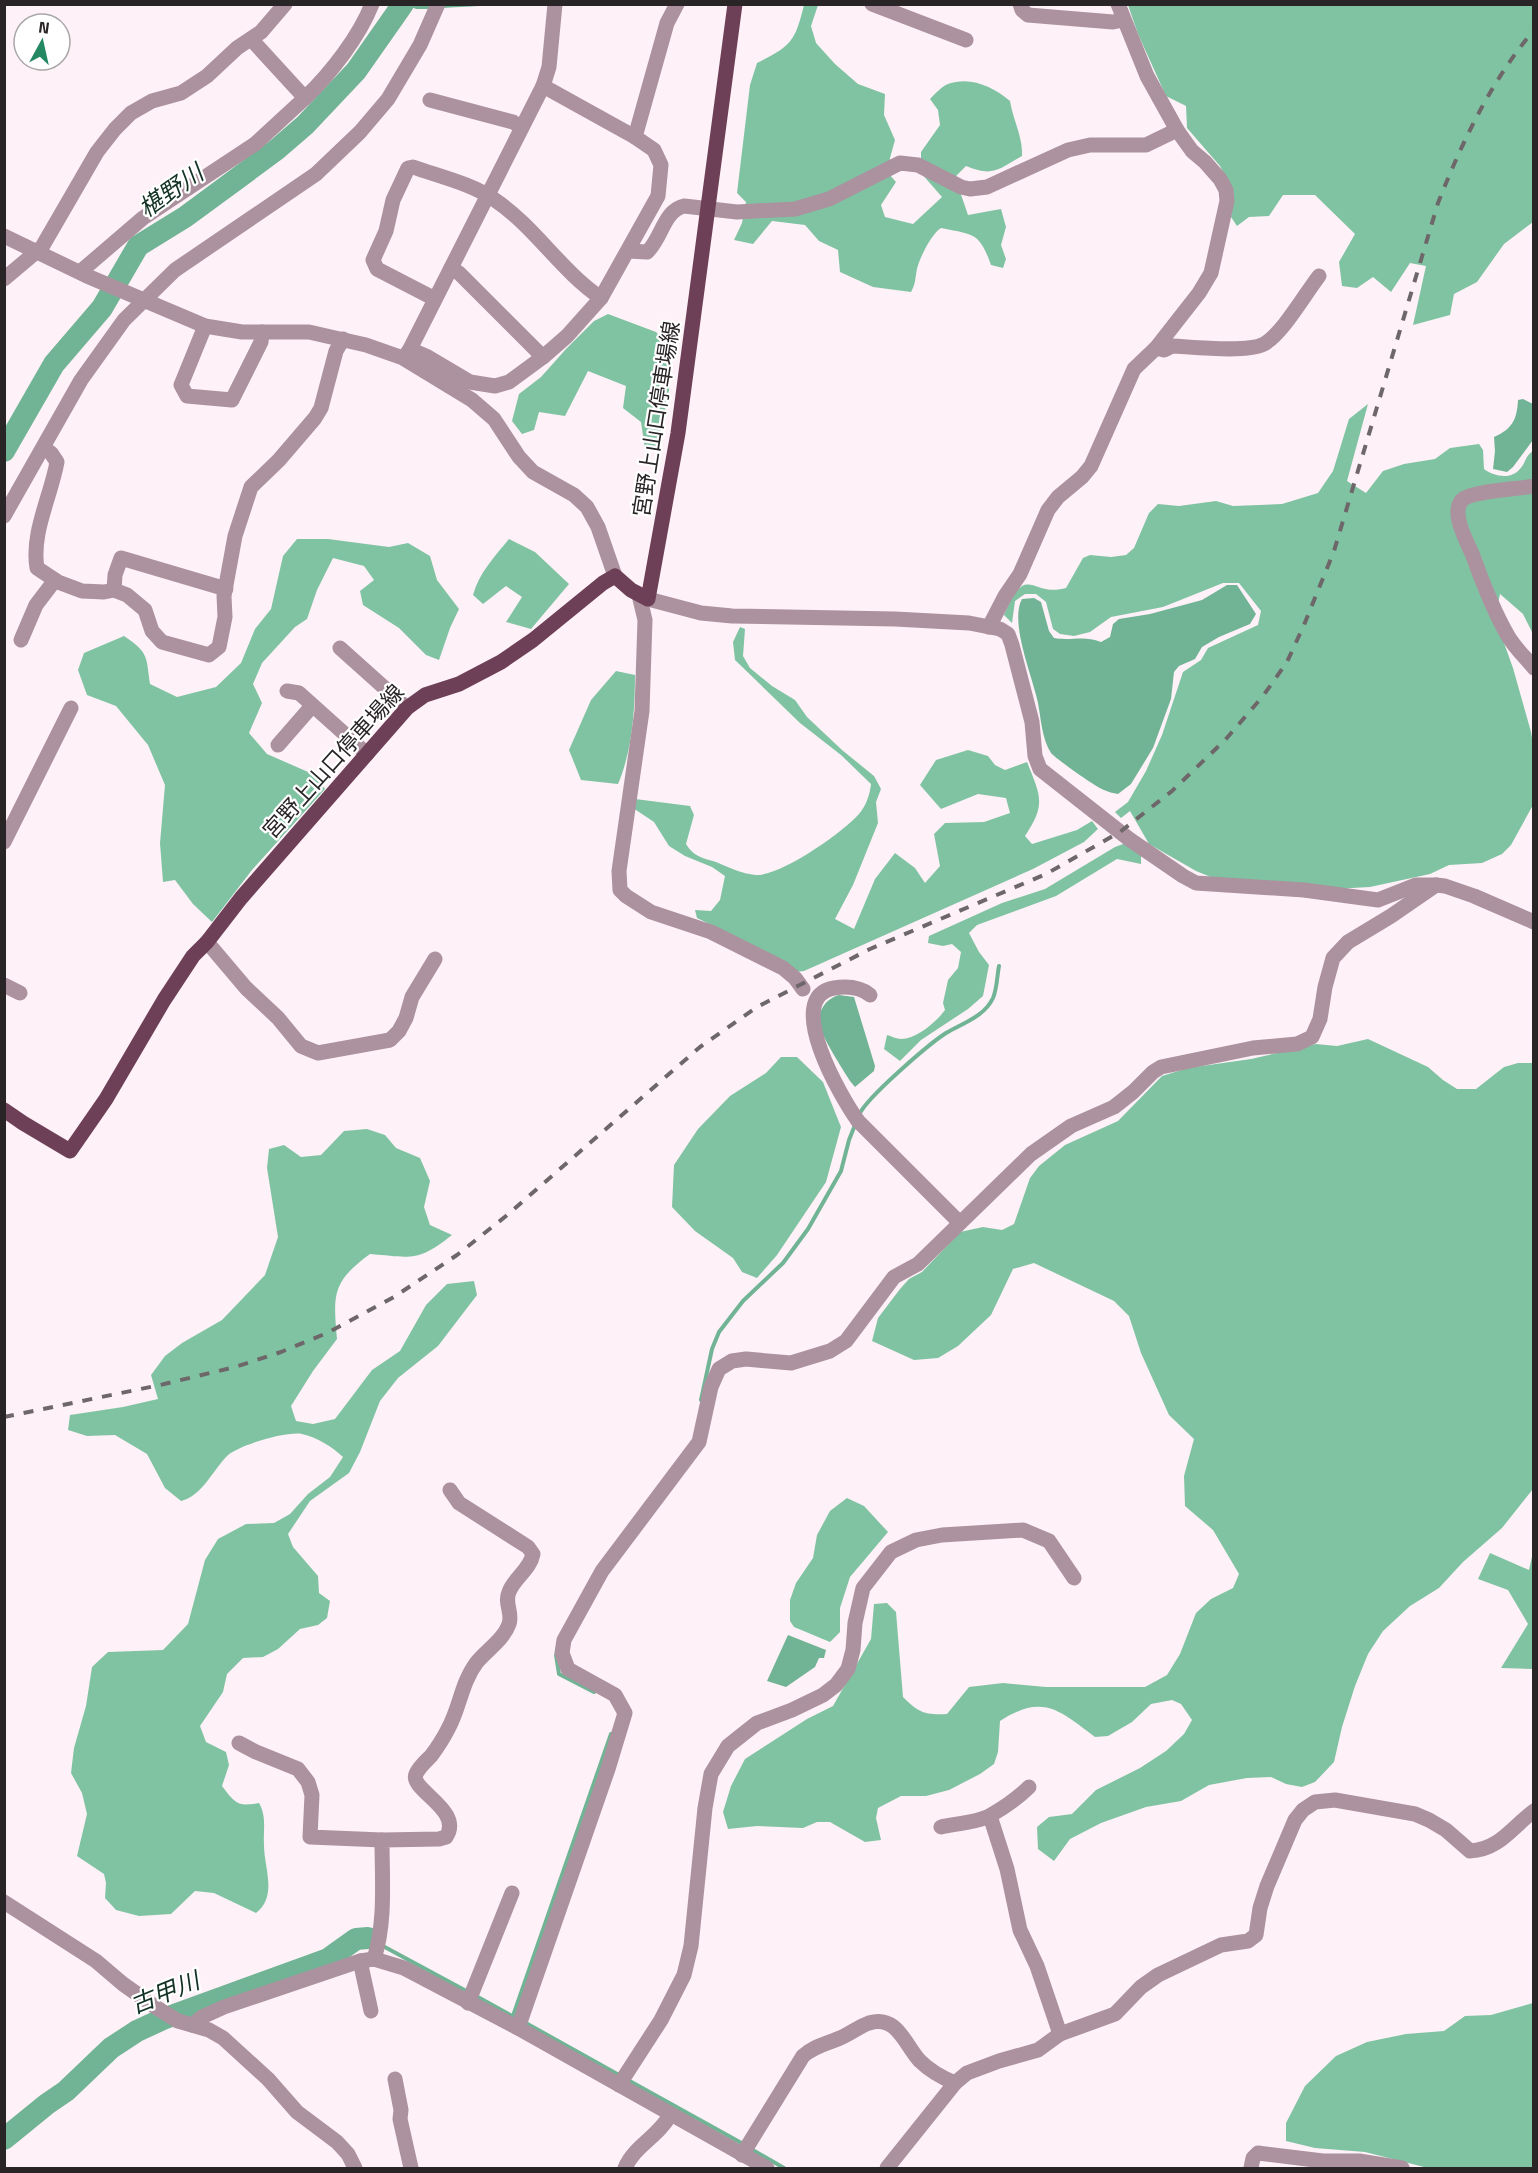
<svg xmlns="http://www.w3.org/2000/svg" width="1538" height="2173" font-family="'Titillium Web','Noto Sans JP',sans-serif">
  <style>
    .forest { fill: #80c3a3 }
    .water { fill: #71b495 }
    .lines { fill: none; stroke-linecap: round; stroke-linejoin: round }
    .stream { stroke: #71b495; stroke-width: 4 }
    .river { stroke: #71b495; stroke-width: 22 }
    .minor { stroke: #ac919e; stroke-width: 15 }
    .major { stroke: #6d4058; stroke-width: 15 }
    .rail { stroke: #6e676a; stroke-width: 4; stroke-dasharray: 10 10; stroke-linecap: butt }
    .labels { text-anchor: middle; stroke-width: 4.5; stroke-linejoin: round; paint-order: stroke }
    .street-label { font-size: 22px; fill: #292426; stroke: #fff }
    .water-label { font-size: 24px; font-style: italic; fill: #123224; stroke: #fff }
  </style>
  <rect width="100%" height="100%" fill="#fef1f7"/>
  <!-- forest -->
  <g class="forest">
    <path d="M804,5H818L811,26L816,43L835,64L858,84L885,94L884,115L895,140L890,158L889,174L896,182L881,205L885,217L913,224L942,197L921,173V152L940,125L938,110L930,99C935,94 942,86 948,84C971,76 993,87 1010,101C1013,120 1023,137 1022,156C998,170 993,177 966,166L955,177L968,215L1001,209L1006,227L1001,245L1006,259L1003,268L991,265C979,231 973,235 941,228C932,233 919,259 917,269C915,278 916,283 911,292L873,287L840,272L838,250L819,241L805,225L772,221L753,244L734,240L742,223L746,202L737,193L750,85L757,63C791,46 795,42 804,5Z"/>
    <path d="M1128,5H1533V222L1504,244L1477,282L1454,294L1450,315L1413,325L1426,266L1410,263L1391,292L1373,277L1357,288L1342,286L1339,262L1355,234L1315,195H1283L1269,216L1249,217L1237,226L1231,217L1233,191L1220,166L1187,128L1186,106L1166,96L1138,34Z"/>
    <path d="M608,314L656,332L668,345L671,362L670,385L657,451L645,449L641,422L623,408L626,386L588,371L565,416L539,412L534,430L522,434L512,421L519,394L541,377L566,349L594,321Z"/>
    <path d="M1368,404L1347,481L1366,493L1383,471L1404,464L1435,459L1450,448L1479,444L1483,450L1484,469C1493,476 1510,480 1519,470C1526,463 1525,456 1533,451V634L1523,614L1500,594L1495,618L1513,668L1531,732L1534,750L1533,805L1511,845L1502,854L1482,863L1449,865L1430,874L1370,887L1316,890L1218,880L1196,871L1149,844L1130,811L1121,818L1115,812L1128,802L1146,771L1162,735L1183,672L1201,660L1208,648L1258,625L1261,611L1239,583H1223L1163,607L1111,617L1090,632L1074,636L1060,634L1053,629L1046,602L1036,594H1025L1015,601L1012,623L1004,615C1027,560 1031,598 1066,588L1083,558L1090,555L1111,557L1126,555L1134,548L1149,513L1158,504L1179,506L1216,501L1233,506L1282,504L1318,493L1333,471L1349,419Z"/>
    <path d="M297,539H328L389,547L408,543L430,556L437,580L459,609L450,628L439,660L426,655L399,628L363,605L360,591L374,580L364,566L333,558L317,590L307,619L295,627L262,663L253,684L262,703L249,733L267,754L315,775L325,789L252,870L212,922L193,904L175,880L163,882L160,843L165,785L148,745L116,706L87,695L78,670L84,653L124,636C149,653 146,656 150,684L177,697L216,687L241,663L255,629L271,609L283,556Z"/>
    <path d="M509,539L535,552L569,584L531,629L506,622L522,597L506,586L483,604L473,595C479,573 495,556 509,539Z"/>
    <path d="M740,627L745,629L743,656L750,668L772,686L795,700L807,717L842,750L874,776L881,789L876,802L878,823L853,885L835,919L854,929L875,879L895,853L915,868L925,883L940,866L934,834L945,823L984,822L1010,813L1006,798L978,794L941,809L920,785L936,760L968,750L988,756L995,765L1005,770L1027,762C1041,797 1046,804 1025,836L1032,844L1077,830L1092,821L1098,829L1084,842L1033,869L804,971L795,972L742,940L697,918L695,910L711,911L720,900L725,876L712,867L685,856L669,846L654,822L633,808L635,799L690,806L694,815L686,844C693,856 702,858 716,862C728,867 742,874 756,875C781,876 842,833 859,814C866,806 870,794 871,784L841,755L800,723L735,660L733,642Z"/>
    <path d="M616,671L635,675C635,711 632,751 618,784L581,780L569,750L591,700Z"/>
    <path d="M1126,843L1141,855V864L1117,859L1056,896L977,925L969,933L979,952L989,965L983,996L968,1009L921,1040L900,1061L884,1049L887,1035C891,1036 897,1039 901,1039C917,1039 937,1021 945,1010L943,1003L948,980L958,968L961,952L952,944L943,946L928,943L929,936L1002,903L1045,889L1115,847Z"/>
    <path d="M1368,1039L1428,1067L1443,1080L1457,1089H1476L1504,1067L1518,1063H1533V1489L1502,1528L1463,1562L1439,1588L1410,1606L1383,1631L1368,1654L1355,1686L1342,1727L1334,1762L1315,1782L1302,1787L1286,1784L1271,1777L1247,1778L1209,1785L1181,1801L1146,1807L1101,1823L1070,1839L1054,1861L1038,1849L1037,1827L1049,1817L1072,1814L1096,1790L1140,1768L1166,1751L1184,1734L1192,1720L1181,1704L1172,1700L1151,1704L1132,1722L1108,1736L1095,1737C1060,1711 1043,1693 1000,1721L998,1752L994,1764L980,1774L949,1790L926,1796H901L878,1808L876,1818L881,1840L865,1842L830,1822H817L803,1828L757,1826L728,1829L723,1812L731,1786L745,1759L807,1719L833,1706L871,1639L874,1604L887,1603L896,1612L903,1697C919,1713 925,1715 947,1714L969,1687L1003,1683L1046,1687H1145L1167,1675L1180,1654L1196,1613L1211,1599L1233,1588L1239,1574L1213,1530L1185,1506L1184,1476L1194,1439L1169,1415L1141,1353L1129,1316L1114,1301L1034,1263L1013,1269L991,1315L958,1346L938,1358L914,1360L872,1341L878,1318L900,1289L909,1279L922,1272L960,1232L983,1227L1002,1230L1014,1224L1030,1178L1039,1166L1065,1145L1118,1121L1162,1076L1188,1068L1251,1059L1316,1044L1337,1046Z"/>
    <path d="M781,1057H797L823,1082L841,1127L826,1182L777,1255L757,1278L742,1272L733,1258L695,1231L672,1207L674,1165L698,1129L730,1096L766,1073Z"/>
    <path d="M367,1129L385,1135L396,1148L420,1158L430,1181L424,1207L430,1225L452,1235C417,1263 411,1257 370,1254C332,1282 333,1294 337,1339L313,1371L291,1406L296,1421L313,1424L335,1419L372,1370L400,1351L426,1305L447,1284L474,1281L477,1295L438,1346L398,1378L380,1401L360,1452L349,1473L310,1501L288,1534L293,1547L318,1576L319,1593L330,1601L327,1618L318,1625L300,1629L278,1649L263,1657L243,1658L227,1674L223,1692L200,1726L206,1742L226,1752L229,1765L222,1786C235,1803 237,1807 259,1803C267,1817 263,1830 264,1845C264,1868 278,1896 256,1913L214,1893L195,1891L171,1914L139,1916L116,1910L105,1898L106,1883L104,1874L77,1856L87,1814L82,1793L71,1773L74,1748L86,1706L92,1667L108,1652L163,1650L188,1624L205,1560L218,1539L246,1524L274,1523L290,1514L308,1494L330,1477L343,1457C332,1447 317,1437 302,1434C287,1431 238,1445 227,1456C213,1470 202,1496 181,1501L165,1488L147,1454L115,1435L87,1436L68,1430L70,1415L123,1407L158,1399L151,1375L165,1356L182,1343L222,1320L265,1275L278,1237L267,1168L269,1149L284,1145L301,1157L321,1155L344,1131Z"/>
    <path d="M847,1498L864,1506L888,1532L850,1577L840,1608V1632L830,1642L794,1627L790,1621V1600L796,1583L813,1558L817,1535L830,1511Z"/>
    <path d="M1533,1552V1669L1501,1668L1528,1624L1508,1590L1478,1579L1490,1553L1529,1570Z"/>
    <path d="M1533,2003V2168H1428L1365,2152L1315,2148L1286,2141V2123L1305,2086L1336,2056L1367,2042L1406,2034L1444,2031L1465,2016L1491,2015Z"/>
  </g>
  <!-- water -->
  <g class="water">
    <path d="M1523,399L1533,404V440L1513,467L1507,472L1493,469L1495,451L1494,437C1512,429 1517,420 1518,400Z"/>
    <path d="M1227,585H1237L1256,614L1250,624L1219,637L1202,647L1195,659L1179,666L1174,672L1171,699L1153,748L1131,784L1118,794C1113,793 1108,792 1104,790C1097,788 1055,758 1051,753C1042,739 1041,719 1038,703C1033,678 1009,622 1022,599L1034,598L1041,602L1049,631L1054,638C1072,641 1084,635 1101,642L1110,637L1113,624L1119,619L1150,614L1202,600Z"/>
    <path d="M839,995L854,997L875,1066L874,1071L855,1087L850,1081C842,1068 821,1036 819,1023C818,1010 827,998 839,995Z"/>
    <path d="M788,1635L826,1650L824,1658H819L815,1667L786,1687L767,1681Z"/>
  </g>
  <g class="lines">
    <!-- stream -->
    <g class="stream">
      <path d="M408,4L417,7H433"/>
      <path d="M441,6L479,4"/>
      <path d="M859,1115C866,1098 929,1044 946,1033C963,1023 984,1017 993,998C997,989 997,976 999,966"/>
      <path d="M701,1400L712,1349L719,1332L743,1301L783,1263L808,1229L841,1171L849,1140L855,1125"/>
      <path d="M556,1655L559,1674L594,1692"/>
      <path d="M381,1945L470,1993"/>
      <path d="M476,1996L514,2017"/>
      <path d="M513,2016L611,1734"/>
      <path d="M524,2022L619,2075"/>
      <path d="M626,2079L745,2145"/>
      <path d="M751,2149L784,2168"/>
    </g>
    <!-- river -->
    <g class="river">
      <path d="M4,451L54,364L102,308L138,246L185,217L276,150L305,125L356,71L403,4"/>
      <path d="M4,2139L47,2104L66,2091L111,2048L137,2031L163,2019L328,1959L356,1939L368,1938"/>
    </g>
    <!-- minor -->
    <g class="minor">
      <path d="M872,4L966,40"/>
      <path d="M1020,4L1022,10L1028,15L1113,22L1123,20"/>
      <path d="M251,39L305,98C331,73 359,37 372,4"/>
      <path d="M430,100L513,122L521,127"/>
      <path d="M635,137L667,23L677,4"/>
      <path d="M4,236L87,276L205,326L242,332H309L366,345L403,358L472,400L494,419L519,457L533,472L574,495L587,507L598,527L615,576"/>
      <path d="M628,251L647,252C662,239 663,211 684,206L737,212L795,209L829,199L900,163L918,165L961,187L970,189L987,187L1068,150L1090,145H1146L1177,130"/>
      <path d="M451,268L459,273L543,357"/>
      <path d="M80,272L143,218L255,144L305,98"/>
      <path d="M4,279L42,247L97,152L115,129L131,113L152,101L181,93L207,76L237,48L261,32L285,4"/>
      <path d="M435,299L377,269L373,260L386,231L393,200L408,168L413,167C438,176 473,184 495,200C535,227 561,271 601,298"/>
      <path d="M205,326L181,385L187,396L232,400L261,342L262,332"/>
      <path d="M1156,348L1164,350L1172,346C1193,347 1248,353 1264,344C1283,333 1305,294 1319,276"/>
      <path d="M410,349L426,356L470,382L495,386L509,382L543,357L567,336L601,298L658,196L661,165L654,150L635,137L543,86"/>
      <path d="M405,356L410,349L543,86L549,67L555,4"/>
      <path d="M44,448L51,453L57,462C51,496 31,533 37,568L58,582L82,591L104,592L114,590L127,595L145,610L152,631L162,642L209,655L219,647L225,617L224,596L235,536L251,487L279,460L315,418L321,408L336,351L343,339"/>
      <path d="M1534,486C1519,489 1471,491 1462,500C1450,514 1468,543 1473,556C1483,584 1493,610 1508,636C1515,648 1525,657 1534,668"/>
      <path d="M4,516L81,380L124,320L175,270L316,174L360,132L388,99L420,45L438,4"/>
      <path d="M114,590L115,575L121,558L226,589"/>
      <path d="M639,595L645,620L642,711L619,871L620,890L626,896L651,912L711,932L783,968L795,978L803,989"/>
      <path d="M648,599L701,613L732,616L895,619L969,623L1000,629L1008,634L1012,645L1032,722L1035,756L1040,769L1129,839L1183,876L1196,883L1304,890L1378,900L1416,885H1436L1445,886L1474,896L1534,922"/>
      <path d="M989,627L1005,596L1020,574L1048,510L1058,497L1082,477L1091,466L1134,369L1156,348L1199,293L1211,273L1227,201L1226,190L1220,179L1205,162L1192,151L1177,130L1147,76L1118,4"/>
      <path d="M21,640L36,605L55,580"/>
      <path d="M340,648L407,708"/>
      <path d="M287,691L299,693L367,754"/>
      <path d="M278,745L312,706"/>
      <path d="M4,842L71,708"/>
      <path d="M207,942L246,988L278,1018L301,1046L318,1053L390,1040L399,1031L406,1018L412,997L435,959"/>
      <path d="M4,985L20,993"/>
      <path d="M870,995C860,987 847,986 834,988C782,997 842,1099 858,1121L959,1222"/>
      <path d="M239,1743L256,1752L298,1769L308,1782L312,1795L310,1837L382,1840"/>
      <path d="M990,1816L1007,1869L1020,1930L1037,1966L1060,2034"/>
      <path d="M941,1827C954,1824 980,1822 991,1815C1005,1807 1018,1798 1029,1787"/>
      <path d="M4,1902L96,1961L123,1984L157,2008L178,2021L209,2030L223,2038L268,2079L297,2112L337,2142L348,2154L355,2168"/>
      <path d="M374,1959C386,1921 382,1880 382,1840L439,1839L446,1837C464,1810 409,1790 416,1774C419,1767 426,1761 431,1756C437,1748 443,1739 448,1729C460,1708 461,1683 477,1662C487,1650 504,1639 509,1624C513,1613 504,1603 509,1592C514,1578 530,1570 533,1554L528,1547L459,1503L450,1490"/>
      <path d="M360,1961L371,2011"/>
      <path d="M468,2003L512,1893"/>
      <path d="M192,2025L202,2017L224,2007L360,1961L374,1959L404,1968L518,2028L767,2168"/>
      <path d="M518,2028L608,1769L625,1713L615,1695L568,1669L562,1653L564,1640L602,1571L699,1442L711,1387L719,1369L732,1361L746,1359L791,1363L830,1351L846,1341L894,1277L918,1264L1031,1154L1071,1126L1114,1107L1133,1092L1153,1072L1161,1067L1253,1048L1297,1044L1312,1037L1320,1019L1325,987L1333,958L1348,942L1391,916L1436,885"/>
      <path d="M395,2079L401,2110L400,2119L411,2168"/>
      <path d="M619,2085L661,2020L684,1975L691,1946L705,1808L711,1774L728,1746L757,1723L792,1710L823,1695L836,1685L848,1669L853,1650L855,1623L863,1588L891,1552L916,1540L942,1535L1023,1530L1049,1541L1074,1578"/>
      <path d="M742,2155L803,2056C814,2046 826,2044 840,2038C850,2034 858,2027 869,2023C897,2014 905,2045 920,2061C929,2070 943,2078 955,2083"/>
      <path d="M625,2168C634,2146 659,2136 670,2115"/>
      <path d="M887,2168L955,2083L967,2073L999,2061L1038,2050L1060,2034L1115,2014L1141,1987L1158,1975L1221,1945L1248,1941L1256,1935L1260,1908L1267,1886L1295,1820L1303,1810L1315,1802L1335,1800L1415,1814L1429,1820L1446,1830L1470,1851C1499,1850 1512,1827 1534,1811"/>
      <path d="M1251,2168L1253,2158L1258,2153L1323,2161H1359L1402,2168"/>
    </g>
    <!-- major -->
    <path class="major" d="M4,1110L23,1123L70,1151L106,1099L164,1000L193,956L207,942L241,898L407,708L425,695L459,684L501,662L533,640L603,583L615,576L631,590L648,599L678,433L735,4"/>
    <!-- rail -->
    <path class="rail" d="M4,1417L160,1385L235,1367L281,1352L327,1333L394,1297L457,1255L506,1216L700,1047L757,1007L870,949L1046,874L1120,832L1172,791L1226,739L1263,696L1287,662L1304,625L1334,551L1438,203C1462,142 1491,81 1534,30"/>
  </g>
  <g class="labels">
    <!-- street labels -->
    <g class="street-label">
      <text transform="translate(656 419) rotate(-81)" y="8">宮野上山口停車場線</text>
      <text transform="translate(333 761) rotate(-48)" y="8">宮野上山口停車場線</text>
    </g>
    <!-- water labels -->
    <g class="water-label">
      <text transform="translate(171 191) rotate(-35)" y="8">椹野川</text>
      <text transform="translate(165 1993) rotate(-22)" y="8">古甲川</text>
    </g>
  </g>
  <!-- border -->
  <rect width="1538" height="2173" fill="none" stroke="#292426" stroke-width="12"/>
  <!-- north arrow -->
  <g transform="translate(42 42) rotate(8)"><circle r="28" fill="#ffffff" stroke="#a9a7a8" stroke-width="1.5"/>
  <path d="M0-4.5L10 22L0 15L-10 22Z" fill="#248862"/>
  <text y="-9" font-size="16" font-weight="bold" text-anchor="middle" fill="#292426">N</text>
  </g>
</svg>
